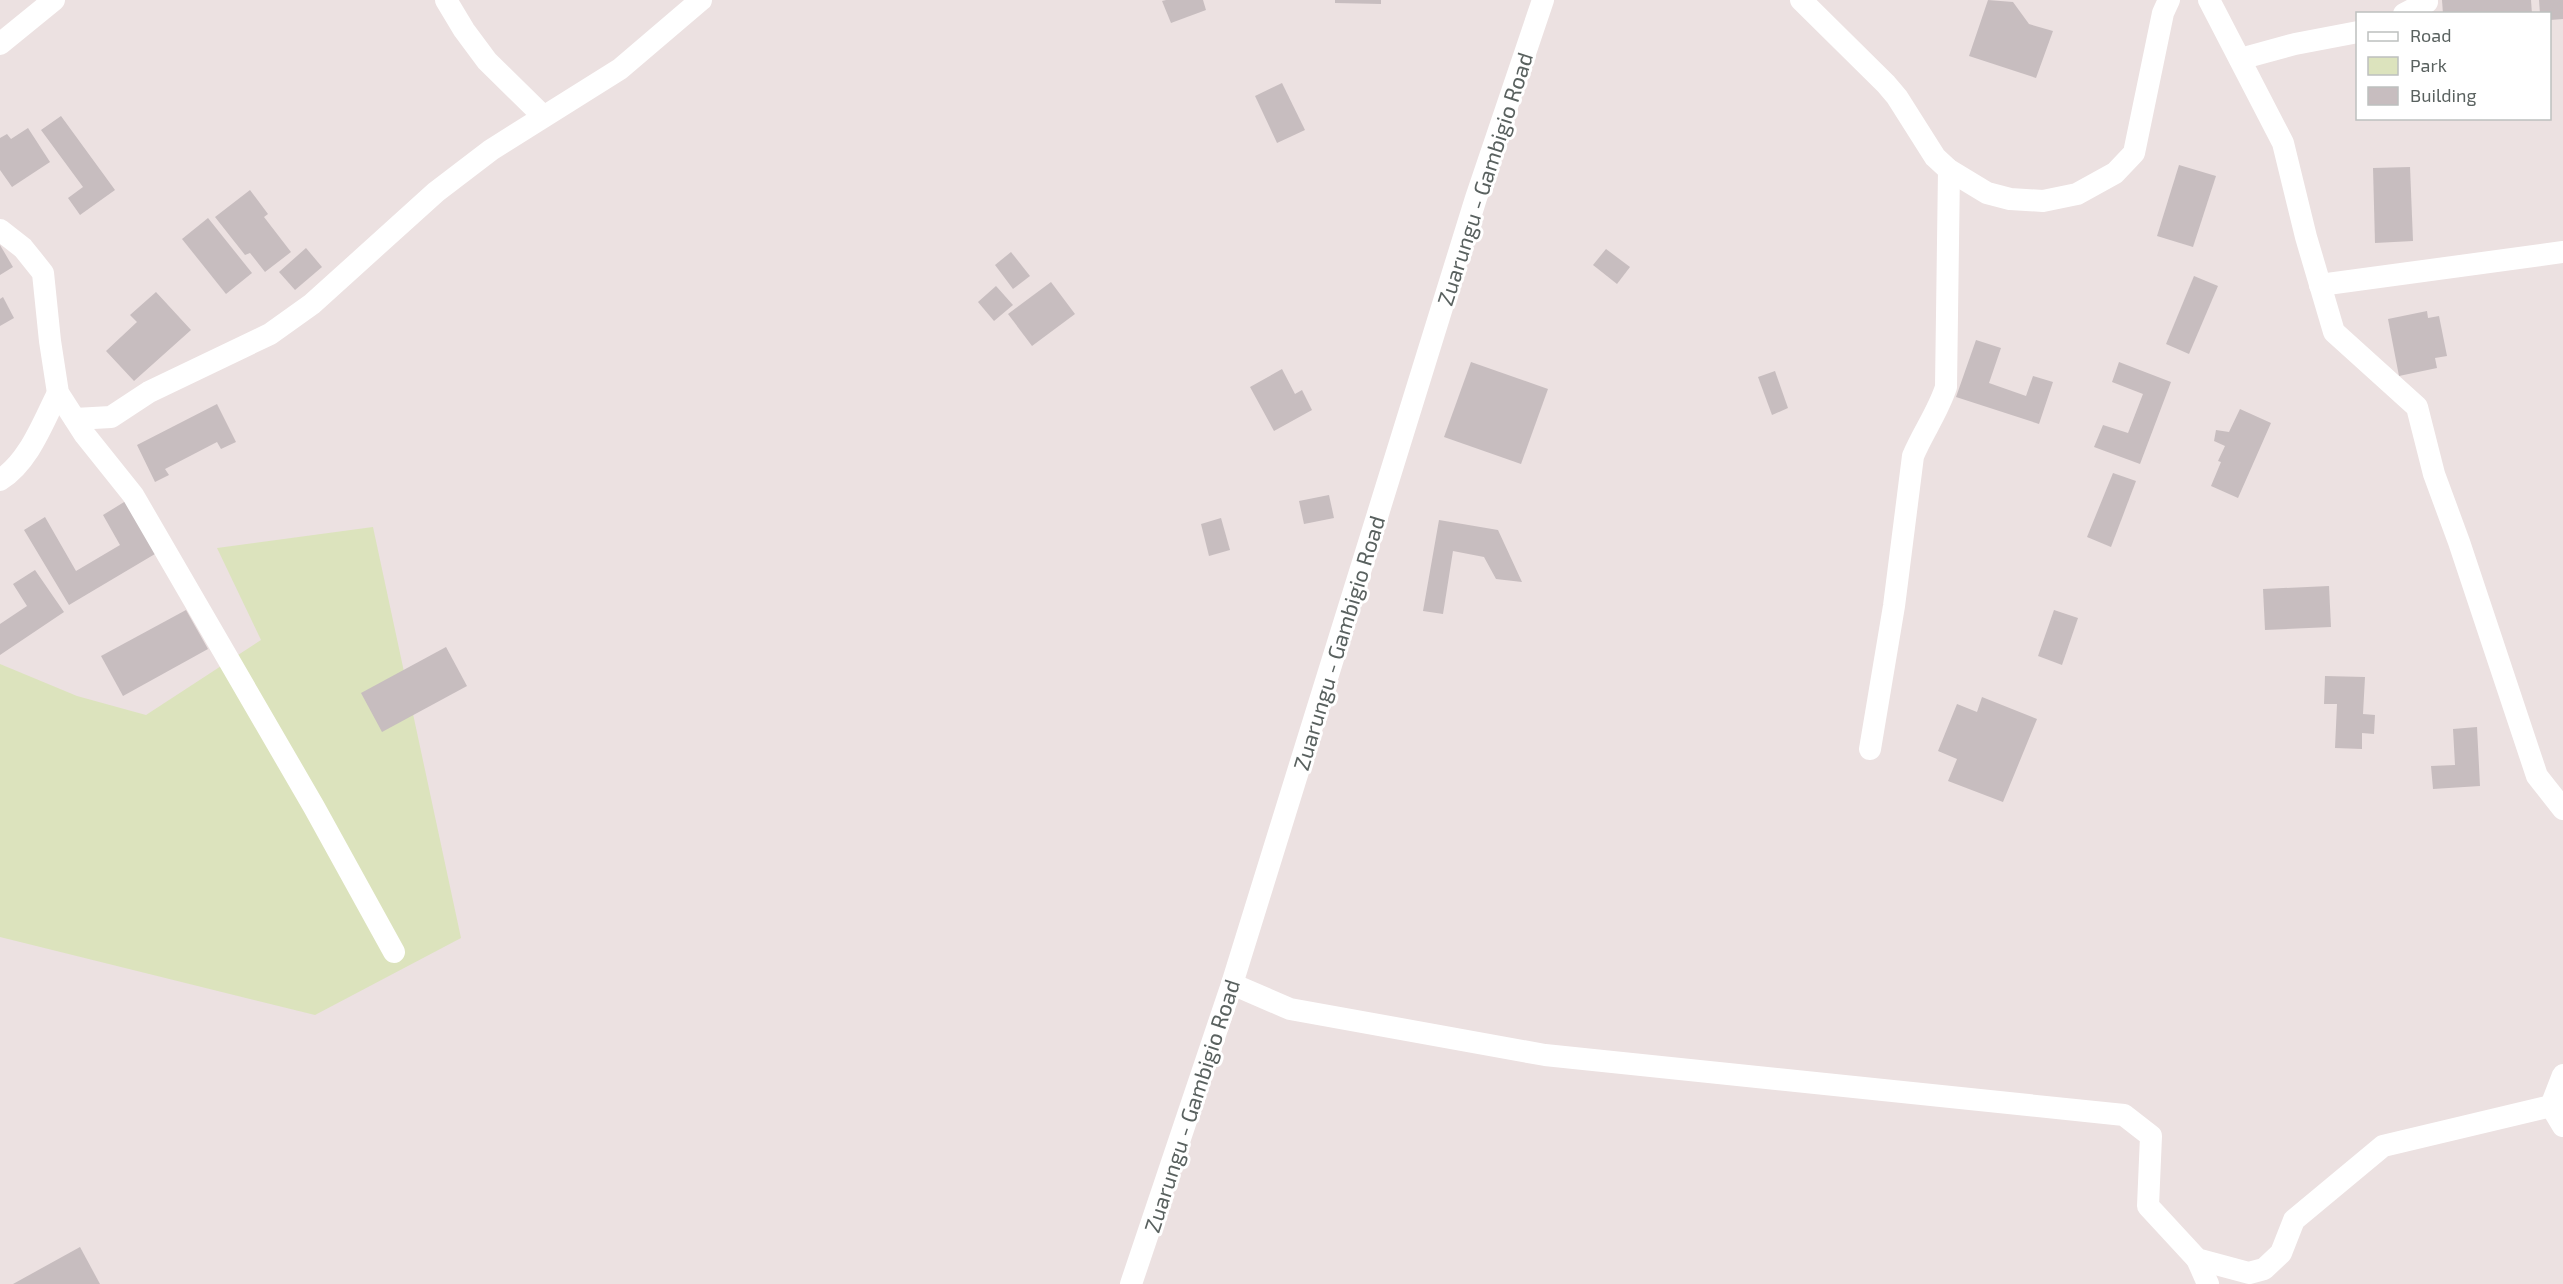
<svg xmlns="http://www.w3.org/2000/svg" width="2563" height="1284" font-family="'Exo 2',sans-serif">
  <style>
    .green { fill: #dce3bd }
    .building { fill: #c7bdbf }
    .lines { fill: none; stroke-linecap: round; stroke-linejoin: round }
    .street { stroke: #fff; stroke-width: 22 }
    .labels { text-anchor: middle; stroke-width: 6; stroke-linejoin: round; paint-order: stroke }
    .street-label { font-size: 22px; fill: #59615f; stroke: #fff }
  </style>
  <rect width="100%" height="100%" fill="#ece1e1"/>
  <!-- green -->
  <path class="green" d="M373,527L461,938L315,1015L0,937V664L77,696L146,715L261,640L217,548Z"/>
  <!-- building -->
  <g class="building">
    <path d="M1166,0H1203L1206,10L1171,23L1162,1Z"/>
    <path d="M1335,0H1381V4L1335,3Z"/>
    <path d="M1988,0L2013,2L2029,24L2053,31L2036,78L1969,56Z"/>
    <path d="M2442,0H2531L2532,14H2443Z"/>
    <path d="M2539,0H2563V19L2550,20V14H2540Z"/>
    <path d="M1282,83L1305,130L1277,143L1255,96Z"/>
    <path d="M61,116L115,190L80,215L68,198L83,187L41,130Z"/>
    <path d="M28,128L50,162L12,187L0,170V138L7,134L11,139Z"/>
    <path d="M2179,165L2216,176L2193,247L2157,236Z"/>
    <path d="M2410,167L2413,241L2375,243L2373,168Z"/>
    <path d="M250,190L268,214L264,217L291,252L265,272L250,253L245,255L215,217Z"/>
    <path d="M208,218L252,273L226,294L182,239Z"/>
    <path d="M0,245L13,267L0,275Z"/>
    <path d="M306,248L322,267L295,290L279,272Z"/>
    <path d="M1606,249L1630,267L1617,284L1593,265Z"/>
    <path d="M1011,252L1030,276L1013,289L995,265Z"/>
    <path d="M2194,276L2218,286L2189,354L2166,344Z"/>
    <path d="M1051,282L1075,314L1032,346L1008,314Z"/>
    <path d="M996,286L1013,305L994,321L978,302Z"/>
    <path d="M156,292L191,330L134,381L106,351L137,322L130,315Z"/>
    <path d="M3,297L14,318L0,326V299Z"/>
    <path d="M2427,311L2428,318L2439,316L2447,356L2435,358L2437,368L2399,376L2388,319Z"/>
    <path d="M1976,340L2001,348L1989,383L2026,396L2033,376L2053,382L2039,424L1956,397Z"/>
    <path d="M1471,362L1548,389L1521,464L1444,437Z"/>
    <path d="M2119,362L2171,382L2140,464L2094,447L2103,425L2128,433L2143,394L2112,382Z"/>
    <path d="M1282,369L1295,394L1302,390L1312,410L1274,431L1250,387Z"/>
    <path d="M1775,371L1788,408L1772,415L1758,377Z"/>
    <path d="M217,404L236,442L221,449L217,442L165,469L169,475L155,482L137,445Z"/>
    <path d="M2240,409L2271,423L2238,498L2211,486L2221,462L2218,461L2225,446L2214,441L2216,430L2229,432Z"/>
    <path d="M2113,473L2136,481L2111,547L2087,537Z"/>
    <path d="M1329,495L1334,518L1304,524L1299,501Z"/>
    <path d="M129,499L160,551L69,605L24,530L45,517L76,571L120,545L103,515Z"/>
    <path d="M1221,518L1230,550L1209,556L1201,524Z"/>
    <path d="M1439,520L1498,530L1522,582L1496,579L1484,557L1453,551L1443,614L1423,611Z"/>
    <path d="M35,570L64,612L0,655V624L27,606L13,584Z"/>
    <path d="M2329,586L2331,627L2265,630L2263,589Z"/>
    <path d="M186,610L208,649L123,696L101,656Z"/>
    <path d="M2054,610L2078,618L2062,665L2038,656Z"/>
    <path d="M446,647L467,686L382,732L361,693Z"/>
    <path d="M2325,676L2365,677L2363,714L2375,715L2374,734L2362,733V749L2335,748L2337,704H2324Z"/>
    <path d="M1982,697L2037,719L2003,802L1948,781L1957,759L1938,751L1957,704L1977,712Z"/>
    <path d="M2477,727L2480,786L2433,789L2431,766L2455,765L2453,729Z"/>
    <path d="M80,1247L100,1284H13Z"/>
  </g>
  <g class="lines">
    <!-- street -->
    <g class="street">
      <path d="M446,0L464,30L487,61L543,116"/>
      <path d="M1801,0L1886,84L1897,97L1935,157L1949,170L1987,193L2010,199L2043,201L2077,194L2115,173L2134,153L2163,13L2169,0"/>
      <path d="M2209,0L2283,143L2306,237L2334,332L2417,407L2434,474L2459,542L2537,776L2563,809"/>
      <path d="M2404,14L2427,2"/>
      <path d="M0,44L54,0"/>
      <path d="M2240,59L2295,44L2358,32"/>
      <path d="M0,230L23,248L43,273L50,341L58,393L85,435L133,495L314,807L394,952"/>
      <path d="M2320,285L2563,252"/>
      <path d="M75,419L111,417L149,392L270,334L312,304L436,192L491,150L620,69L701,0"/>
      <path d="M0,480C29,462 43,422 58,393"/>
      <path d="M1870,749L1894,606L1913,456C1923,432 1938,412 1946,387L1949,170"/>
      <path d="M1232,984L1290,1009L1545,1055L2124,1115L2151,1136L2148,1206L2197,1259L2249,1273L2264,1269L2281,1253L2294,1220L2383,1146L2551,1106"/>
      <path d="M2563,1075L2551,1106L2563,1126"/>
      <path d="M2197,1259L2208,1284"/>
      <path d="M1131,1284L1232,984L1476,198L1543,0"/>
    </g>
  </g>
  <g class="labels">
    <!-- street labels -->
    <g class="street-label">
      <text transform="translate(1485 179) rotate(-72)" y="8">Zuarungu - Gambigio Road</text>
      <text transform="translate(1339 643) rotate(-73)" y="8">Zuarungu - Gambigio Road</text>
      <text transform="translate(1192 1106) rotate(-72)" y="8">Zuarungu - Gambigio Road</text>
    </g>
  </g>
  <!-- legend -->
  <rect x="2356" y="12" width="195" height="108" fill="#ffffff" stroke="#bdc0bf" stroke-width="1.5"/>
  <rect x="2368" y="32" width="30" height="9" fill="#ffffff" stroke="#bdc0bf" stroke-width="1.5"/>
  <text x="2410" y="42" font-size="18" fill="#59615f">Road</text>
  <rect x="2368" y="57" width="30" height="18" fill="#dce3bd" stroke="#bdc0bf" stroke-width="1.5"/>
  <text x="2410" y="72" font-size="18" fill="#59615f">Park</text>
  <rect x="2368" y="87" width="30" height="18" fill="#c7bdbf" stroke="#bdc0bf" stroke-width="1.5"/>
  <text x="2410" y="102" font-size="18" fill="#59615f">Building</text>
</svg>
